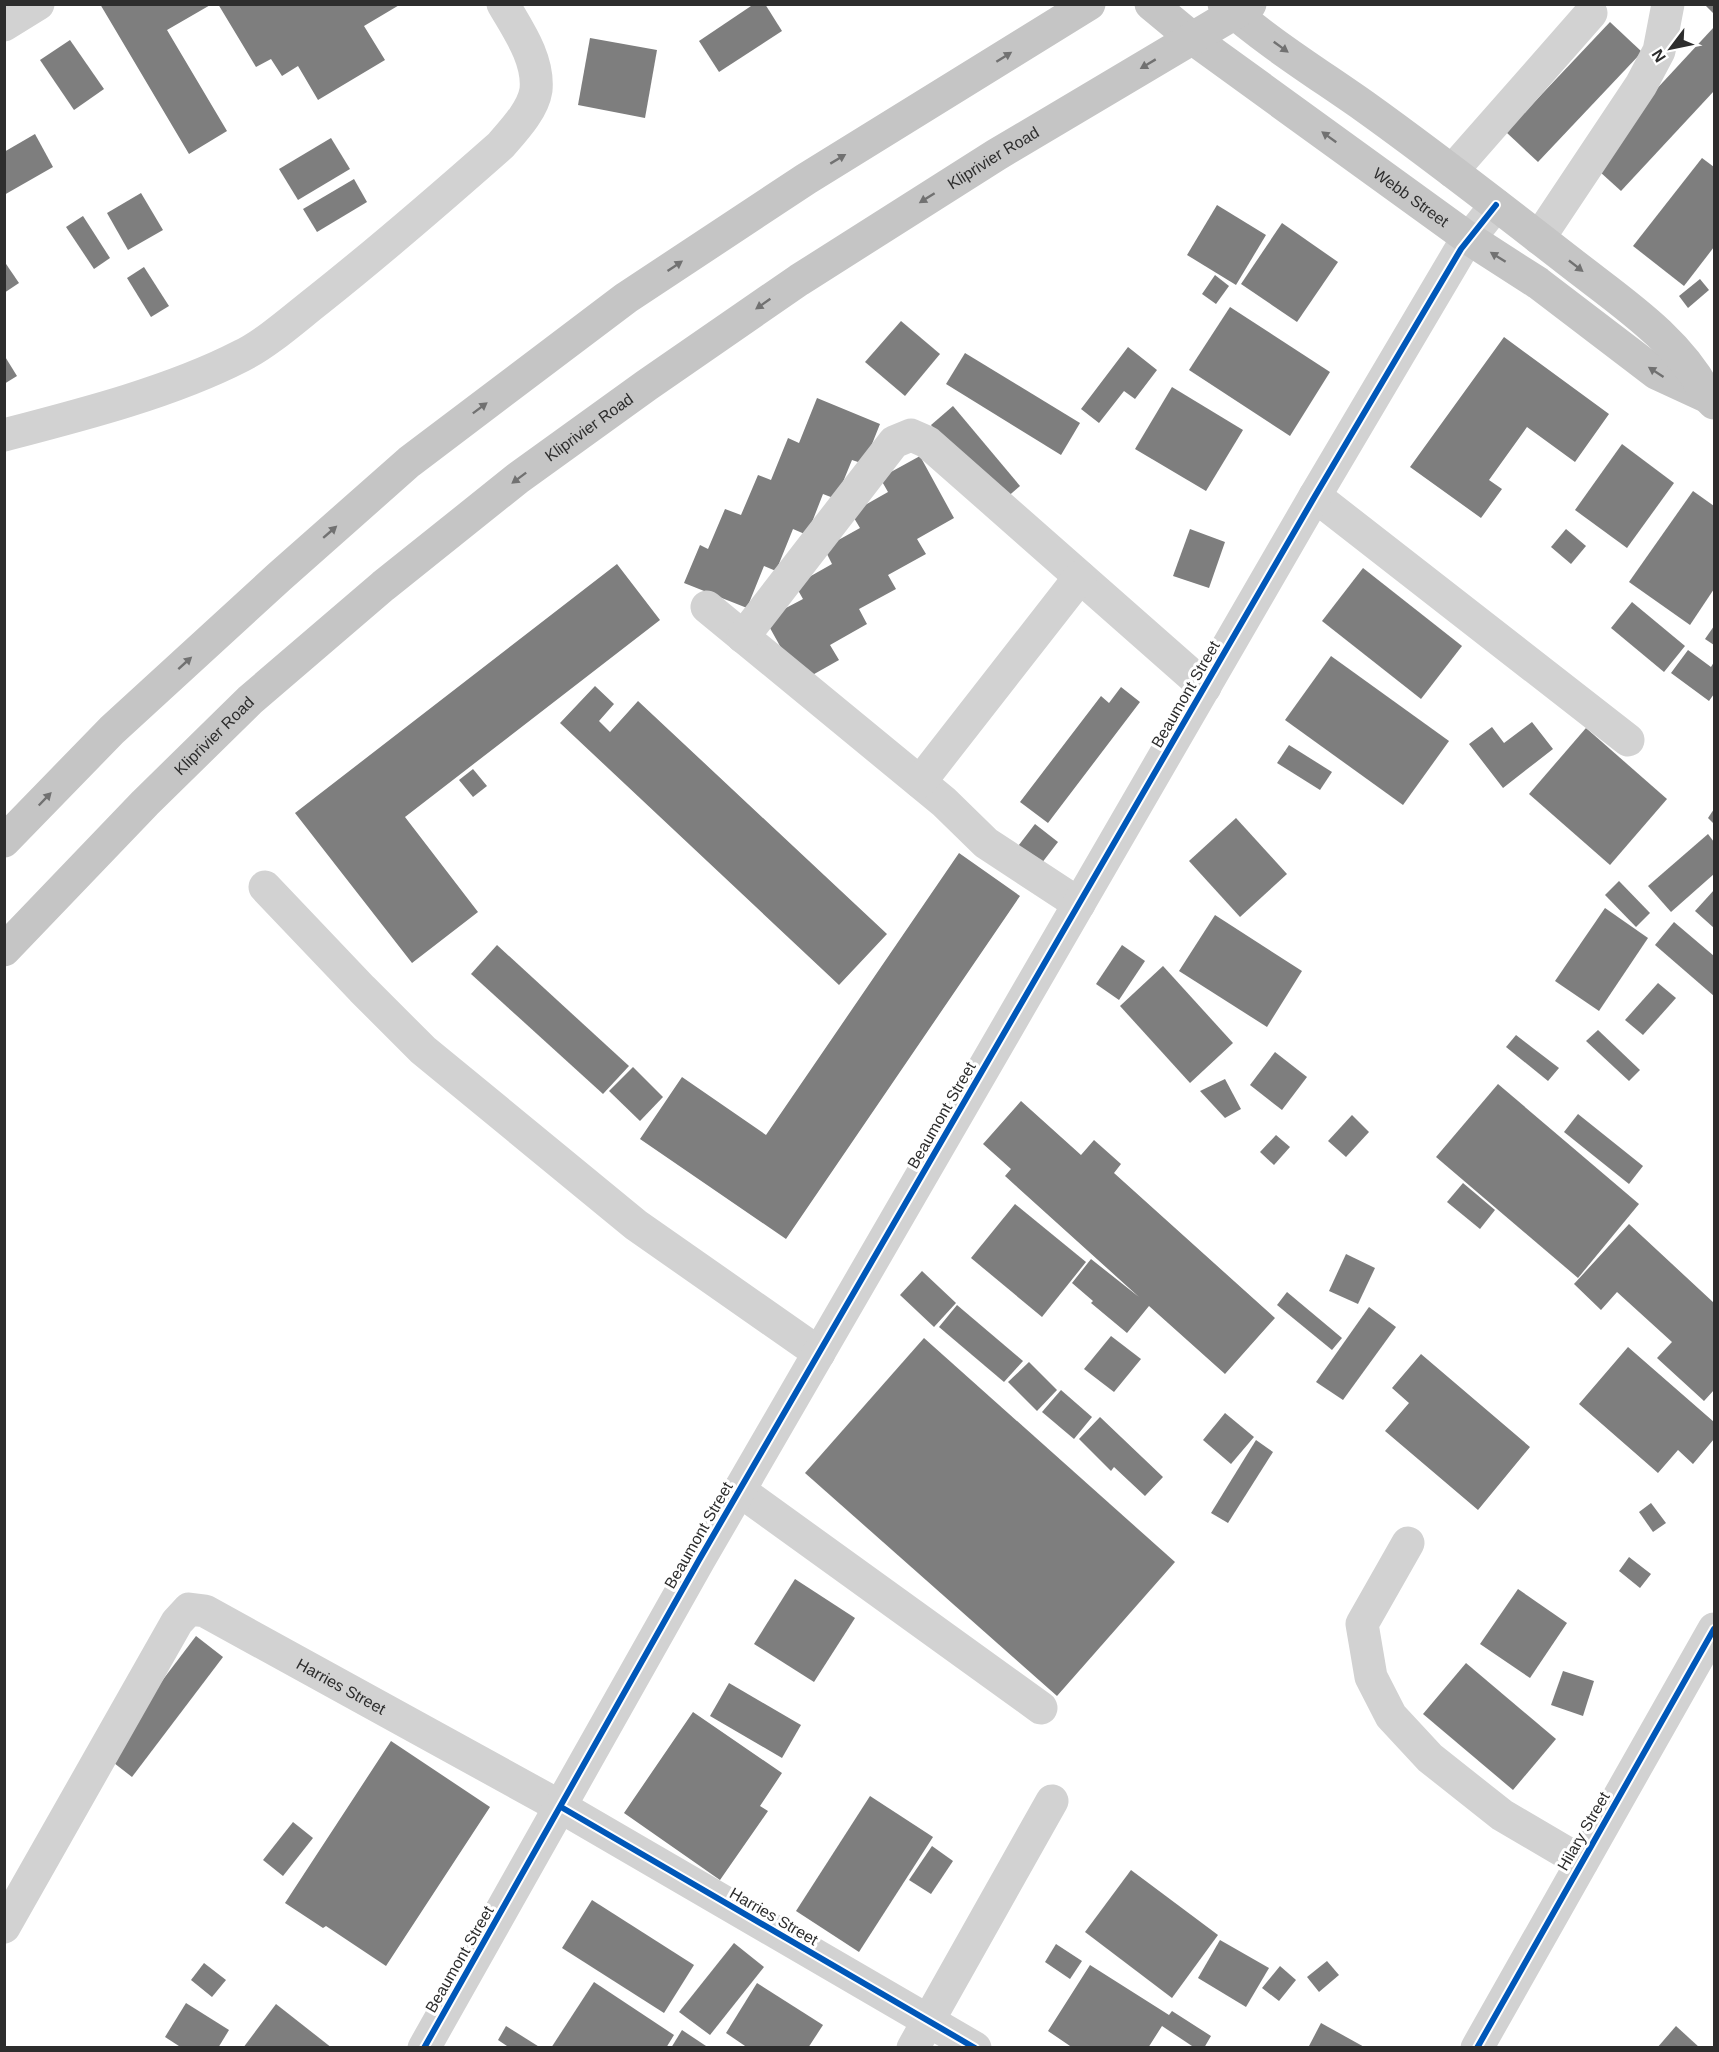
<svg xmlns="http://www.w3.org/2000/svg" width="1719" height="2052" font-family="Helvetica,sans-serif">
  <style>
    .building { fill: #7e7e7e }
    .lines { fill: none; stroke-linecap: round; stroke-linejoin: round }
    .minor { stroke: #d2d2d2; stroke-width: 33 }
    .major { stroke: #c5c5c5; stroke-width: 33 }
    .cycleway-casing { stroke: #fff; stroke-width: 10 }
    .cycleway { stroke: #0057b8; stroke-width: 6 }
    .oneway { fill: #717171 }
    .labels { text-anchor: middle; stroke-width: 6; stroke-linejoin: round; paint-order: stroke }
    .street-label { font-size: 16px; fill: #2d2d2d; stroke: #fff }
  </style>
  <rect width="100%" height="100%" fill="#fff"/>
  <!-- building -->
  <g class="building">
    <path d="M100,4H212L167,30L227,131L189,154Z"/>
    <path d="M218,4H401L364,26L385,60L318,100L298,66L282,76L271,59L256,67Z"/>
    <path d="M754,4H765L782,31L719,72L699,41Z"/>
    <path d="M1704,4H1714V14Z"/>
    <path d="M1610,22L1642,52L1538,162L1506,132Z"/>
    <path d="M1714,27V91L1621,191L1589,162Z"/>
    <path d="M590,38L657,50L645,118L578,105Z"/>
    <path d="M70,40L104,89L74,110L40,60Z"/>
    <path d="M35,134L53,167L4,195V152Z"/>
    <path d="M331,138L350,169L298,200L279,169Z"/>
    <path d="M1702,158L1714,167V247L1684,286L1633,246Z"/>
    <path d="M354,179L367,202L317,232L303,209Z"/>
    <path d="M141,193L163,230L128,250L107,213Z"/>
    <path d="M1217,205L1266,235L1236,285L1187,255Z"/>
    <path d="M83,216L110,258L94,269L66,227Z"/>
    <path d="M1282,223L1338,262L1297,322L1241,284Z"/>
    <path d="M4,261L19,283L4,293Z"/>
    <path d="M144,267L169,306L151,317L127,278Z"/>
    <path d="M1215,275L1229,286L1216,304L1202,294Z"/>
    <path d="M1700,279L1709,290L1688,308L1679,296Z"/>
    <path d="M1230,307L1330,372L1290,436L1189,370Z"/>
    <path d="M901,321L940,354L905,396L865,362Z"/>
    <path d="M1504,337L1609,414L1575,462L1527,427L1489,480L1502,489L1481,518L1410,467Z"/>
    <path d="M1128,347L1157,370L1135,399L1124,391L1099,423L1081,409Z"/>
    <path d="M965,353L1080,423L1061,455L946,384Z"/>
    <path d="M4,355L17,376L4,384Z"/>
    <path d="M1172,387L1243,430L1206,491L1135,449Z"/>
    <path d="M817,398L880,424L864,464L852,460L836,499L823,494L807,535L793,529L776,571L764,566L747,608L684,583L700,545L708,549L725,509L741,515L758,475L771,480L788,438L799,443Z"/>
    <path d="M953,406L1020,486L998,505L931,425Z"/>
    <path d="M1622,444L1674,483L1627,548L1575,510Z"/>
    <path d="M920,456L954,518L917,539L926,554L888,575L896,589L859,609L867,624L830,645L839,660L800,682L765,619L803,599L795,585L832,564L824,548L860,528L851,513L888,492L880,478Z"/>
    <path d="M1693,491L1714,506V589L1690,625L1629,582Z"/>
    <path d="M1190,529L1225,542L1209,588L1173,576Z"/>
    <path d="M1566,529L1586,546L1571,564L1551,547Z"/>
    <path d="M617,564L660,620L405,817L478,912L412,963L295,813Z"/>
    <path d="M1363,568L1462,646L1421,699L1322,621Z"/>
    <path d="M1632,602L1685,646L1664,672L1611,628Z"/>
    <path d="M1714,626V645L1705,639Z"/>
    <path d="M1688,650L1711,667L1714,662V694L1709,701L1671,673Z"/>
    <path d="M1331,656L1449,741L1403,805L1285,720Z"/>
    <path d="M595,686L614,704L599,721L610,732L638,701L887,934L839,985L560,723Z"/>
    <path d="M1121,687L1140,702L1048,823L1020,802L1101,696L1109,703Z"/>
    <path d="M1532,722L1553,749L1503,788L1469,744L1492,727L1504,743Z"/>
    <path d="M1586,728L1667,799L1610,865L1529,794Z"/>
    <path d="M1289,745L1332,772L1320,790L1277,763Z"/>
    <path d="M473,769L487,786L473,797L459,780Z"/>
    <path d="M1714,809V824L1708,818Z"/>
    <path d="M1236,818L1287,874L1240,917L1189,861Z"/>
    <path d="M1035,824L1058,842L1038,868L1015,850Z"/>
    <path d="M1708,834L1714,842V874L1671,912L1648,886Z"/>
    <path d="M959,853L1020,896L786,1239L640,1139L682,1077L766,1135Z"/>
    <path d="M1619,881L1650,913L1636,927L1605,895Z"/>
    <path d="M1714,890V928L1695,911Z"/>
    <path d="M1605,908L1648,938L1599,1011L1555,981Z"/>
    <path d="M1215,915L1302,971L1267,1027L1179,971Z"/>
    <path d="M1674,922L1714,956V996L1655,945Z"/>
    <path d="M497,945L629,1066L603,1094L471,974Z"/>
    <path d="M1122,945L1145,961L1119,1000L1096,984Z"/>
    <path d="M1163,966L1233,1043L1190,1083L1120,1006Z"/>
    <path d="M1658,983L1676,998L1643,1035L1625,1020Z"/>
    <path d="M1598,1030L1640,1070L1629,1081L1586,1041Z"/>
    <path d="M1516,1035L1559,1068L1548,1081L1506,1047Z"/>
    <path d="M1275,1052L1307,1077L1282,1110L1250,1085Z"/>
    <path d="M633,1067L663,1097L640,1121L609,1091Z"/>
    <path d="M1225,1079L1241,1109L1225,1118L1200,1091Z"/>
    <path d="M1498,1084L1639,1204L1578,1278L1436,1157Z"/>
    <path d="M1021,1101L1081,1155L1094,1140L1121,1164L1114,1173L1275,1318L1225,1374L1149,1306L1127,1333L1091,1303L1093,1301L1072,1283L1091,1259L1139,1297L1005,1176L1011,1169L983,1144Z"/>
    <path d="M1578,1114L1643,1166L1629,1184L1564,1132Z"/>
    <path d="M1352,1115L1369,1132L1346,1157L1328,1141Z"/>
    <path d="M1276,1135L1290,1147L1274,1165L1260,1152Z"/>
    <path d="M1463,1183L1495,1210L1480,1229L1447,1202Z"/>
    <path d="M1015,1204L1086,1262L1042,1317L971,1258Z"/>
    <path d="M1629,1224L1714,1303V1390L1704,1401L1657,1358L1672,1342L1617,1292L1601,1310L1574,1284Z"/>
    <path d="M1346,1254L1375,1268L1358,1304L1329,1291Z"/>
    <path d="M922,1271L956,1303L934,1327L900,1295Z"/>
    <path d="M1287,1292L1342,1338L1332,1350L1277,1305Z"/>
    <path d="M957,1305L1023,1361L1004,1382L939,1327Z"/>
    <path d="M1369,1307L1396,1327L1343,1400L1316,1382Z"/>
    <path d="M1111,1336L1141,1359L1114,1392L1084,1369Z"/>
    <path d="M924,1338L1175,1562L1057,1696L805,1473Z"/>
    <path d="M1628,1347L1714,1422V1439L1693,1464L1678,1450L1658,1473L1579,1404Z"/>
    <path d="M1421,1354L1530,1447L1478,1510L1385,1431L1409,1403L1392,1388Z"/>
    <path d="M1029,1362L1057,1390L1037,1411L1008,1382Z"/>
    <path d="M1061,1390L1092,1417L1074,1439L1042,1412Z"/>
    <path d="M1225,1413L1254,1437L1231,1464L1203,1440Z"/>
    <path d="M1100,1417L1163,1477L1145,1496L1114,1467L1111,1471L1079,1439Z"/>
    <path d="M1256,1440L1273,1452L1228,1523L1211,1513Z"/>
    <path d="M1651,1503L1666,1523L1653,1532L1639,1512Z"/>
    <path d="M1629,1557L1651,1574L1640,1588L1619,1571Z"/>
    <path d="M795,1579L855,1618L814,1682L754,1644Z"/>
    <path d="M1518,1589L1567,1623L1530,1678L1480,1644Z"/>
    <path d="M196,1636L223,1657L132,1777L105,1756Z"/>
    <path d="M1466,1663L1556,1739L1513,1790L1423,1714Z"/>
    <path d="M1563,1671L1594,1681L1583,1716L1551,1705Z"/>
    <path d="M729,1683L801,1725L782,1758L710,1716Z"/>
    <path d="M693,1712L782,1773L760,1806L768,1811L720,1880L624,1813Z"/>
    <path d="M391,1741L490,1807L386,1966L326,1926L323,1928L285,1903Z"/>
    <path d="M870,1796L933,1837L859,1952L796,1911Z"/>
    <path d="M293,1822L313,1838L283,1876L263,1860Z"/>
    <path d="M932,1846L953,1861L931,1894L909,1880Z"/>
    <path d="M1131,1870L1218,1935L1172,1998L1085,1932Z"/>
    <path d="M592,1900L694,1965L664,2013L562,1948Z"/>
    <path d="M1220,1940L1269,1968L1246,2007L1198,1978Z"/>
    <path d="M734,1943L764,1967L710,2035L679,2012Z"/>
    <path d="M1056,1944L1082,1961L1070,1979L1045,1962Z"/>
    <path d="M1327,1961L1339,1975L1319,1992L1307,1977Z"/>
    <path d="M204,1963L226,1980L212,1997L191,1980Z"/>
    <path d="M1090,1965L1169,2015L1172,2011L1211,2036L1204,2048H1195L1162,2026L1148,2048H1073L1048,2031Z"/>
    <path d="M1280,1966L1296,1980L1279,2001L1262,1988Z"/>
    <path d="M594,1982L674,2035L666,2048H551Z"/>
    <path d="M757,1983L823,2025L808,2048H748L726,2033Z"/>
    <path d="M186,2003L229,2030L218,2048H182L165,2037Z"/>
    <path d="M276,2004L332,2048H243Z"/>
    <path d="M1321,2023L1366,2048H1308Z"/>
    <path d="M506,2026L541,2048H510L498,2040Z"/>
    <path d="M1676,2026L1700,2048H1657Z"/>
    <path d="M682,2030L709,2048H671Z"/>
  </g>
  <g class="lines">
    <!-- minor -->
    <g class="minor">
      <path d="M4,25L38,4"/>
      <path d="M1452,171L1591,13"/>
      <path d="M1539,238L1641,85L1659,51L1668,4"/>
      <path d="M4,435C81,415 171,392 241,356C266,344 295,318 318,300C381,250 441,198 501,145C514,130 533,110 536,90C539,59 518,30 503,4"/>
      <path d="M1315,496L1628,740"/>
      <path d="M707,607L944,802L986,843L1079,904"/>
      <path d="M743,637L894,442L911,435L927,442L1205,687"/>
      <path d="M920,782L1080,577"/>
      <path d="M265,887L362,989L423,1050L636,1225L819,1353"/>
      <path d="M739,1490L1041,1708"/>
      <path d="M1408,1543L1362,1624L1371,1677L1391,1716L1430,1758L1502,1815L1582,1862"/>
      <path id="s1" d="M4,1927L177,1622L189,1609L205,1611L561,1807L975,2048"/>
      <path d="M424,2048L699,1560L1315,496L1461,249L1496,205"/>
      <path d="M913,2048L1052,1801"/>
      <path d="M1477,2048L1714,1629"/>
    </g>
    <!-- major -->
    <g class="major">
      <path id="s2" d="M1151,4L1192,38L1468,238L1538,283L1656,373L1708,397L1714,403"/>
      <path d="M1224,4C1267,42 1317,73 1364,106C1434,156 1502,209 1570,262C1621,302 1679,339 1708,397"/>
      <path d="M4,841L112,730L279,577L409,462L626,298L806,179L1089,4"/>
      <path id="s3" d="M4,950L145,803L250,700L383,586L518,478L647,385L799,280L996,155L1250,4"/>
    </g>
    <defs>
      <g id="cycleway">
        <path d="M561,1807L975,2048"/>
        <path d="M424,2048L699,1560L1315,496L1461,249L1496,205"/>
        <path d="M1477,2048L1714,1629"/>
      </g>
    </defs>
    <!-- cycleway casing -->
    <use href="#cycleway" class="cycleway-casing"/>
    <!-- cycleway -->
    <use href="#cycleway" class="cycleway"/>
  </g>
  <!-- one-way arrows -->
  <defs><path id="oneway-solid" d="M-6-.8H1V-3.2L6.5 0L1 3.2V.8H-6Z" transform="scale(1.5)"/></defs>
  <g class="oneway">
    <use href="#oneway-solid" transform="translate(1281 47) rotate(36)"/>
    <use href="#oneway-solid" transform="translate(1004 57) rotate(-32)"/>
    <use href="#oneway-solid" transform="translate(1148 64) rotate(149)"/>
    <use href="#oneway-solid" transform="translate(1329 137) rotate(-144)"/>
    <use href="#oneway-solid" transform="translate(838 159) rotate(-31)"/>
    <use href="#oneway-solid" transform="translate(927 198) rotate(148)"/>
    <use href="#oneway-solid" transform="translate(1498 257) rotate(-148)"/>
    <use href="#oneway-solid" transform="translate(675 266) rotate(-34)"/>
    <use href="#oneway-solid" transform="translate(1576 266) rotate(38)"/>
    <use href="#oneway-solid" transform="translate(763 304) rotate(145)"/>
    <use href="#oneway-solid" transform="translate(1656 372) rotate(-147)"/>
    <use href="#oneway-solid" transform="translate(480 408) rotate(-37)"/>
    <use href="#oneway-solid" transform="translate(519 478) rotate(143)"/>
    <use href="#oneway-solid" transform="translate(330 532) rotate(-41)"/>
    <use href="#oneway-solid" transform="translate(185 663) rotate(-42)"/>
    <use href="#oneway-solid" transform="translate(45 799) rotate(-46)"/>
  </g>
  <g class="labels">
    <!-- street labels -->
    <g class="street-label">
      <text dy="6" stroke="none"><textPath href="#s3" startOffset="1272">Kliprivier Road</textPath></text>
      <text dy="6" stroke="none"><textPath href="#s2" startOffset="324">Webb Street</textPath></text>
      <text dy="6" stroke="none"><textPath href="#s3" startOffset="786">Kliprivier Road</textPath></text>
      <text transform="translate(1185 694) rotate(-60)" y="6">Beaumont Street</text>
      <text dy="6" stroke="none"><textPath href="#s3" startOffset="300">Kliprivier Road</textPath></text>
      <text transform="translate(941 1115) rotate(-60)" y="6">Beaumont Street</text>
      <text transform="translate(698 1535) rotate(-60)" y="6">Beaumont Street</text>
      <text dy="6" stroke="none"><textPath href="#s1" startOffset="540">Harries Street</textPath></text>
      <text transform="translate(1583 1831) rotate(-60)" y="6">Hilary Street</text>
      <text transform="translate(774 1916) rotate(30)" y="6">Harries Street</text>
      <text transform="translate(459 1959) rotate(-60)" y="6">Beaumont Street</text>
    </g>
  </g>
  <!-- border -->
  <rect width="1719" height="2052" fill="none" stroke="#2d2d2d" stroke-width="12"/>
  <!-- north arrow -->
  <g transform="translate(1671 48) rotate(238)" stroke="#ffffff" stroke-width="4.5" paint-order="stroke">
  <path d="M0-4.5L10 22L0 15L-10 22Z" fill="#2d2d2d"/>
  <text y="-9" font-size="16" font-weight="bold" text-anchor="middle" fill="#2d2d2d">N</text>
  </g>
</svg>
